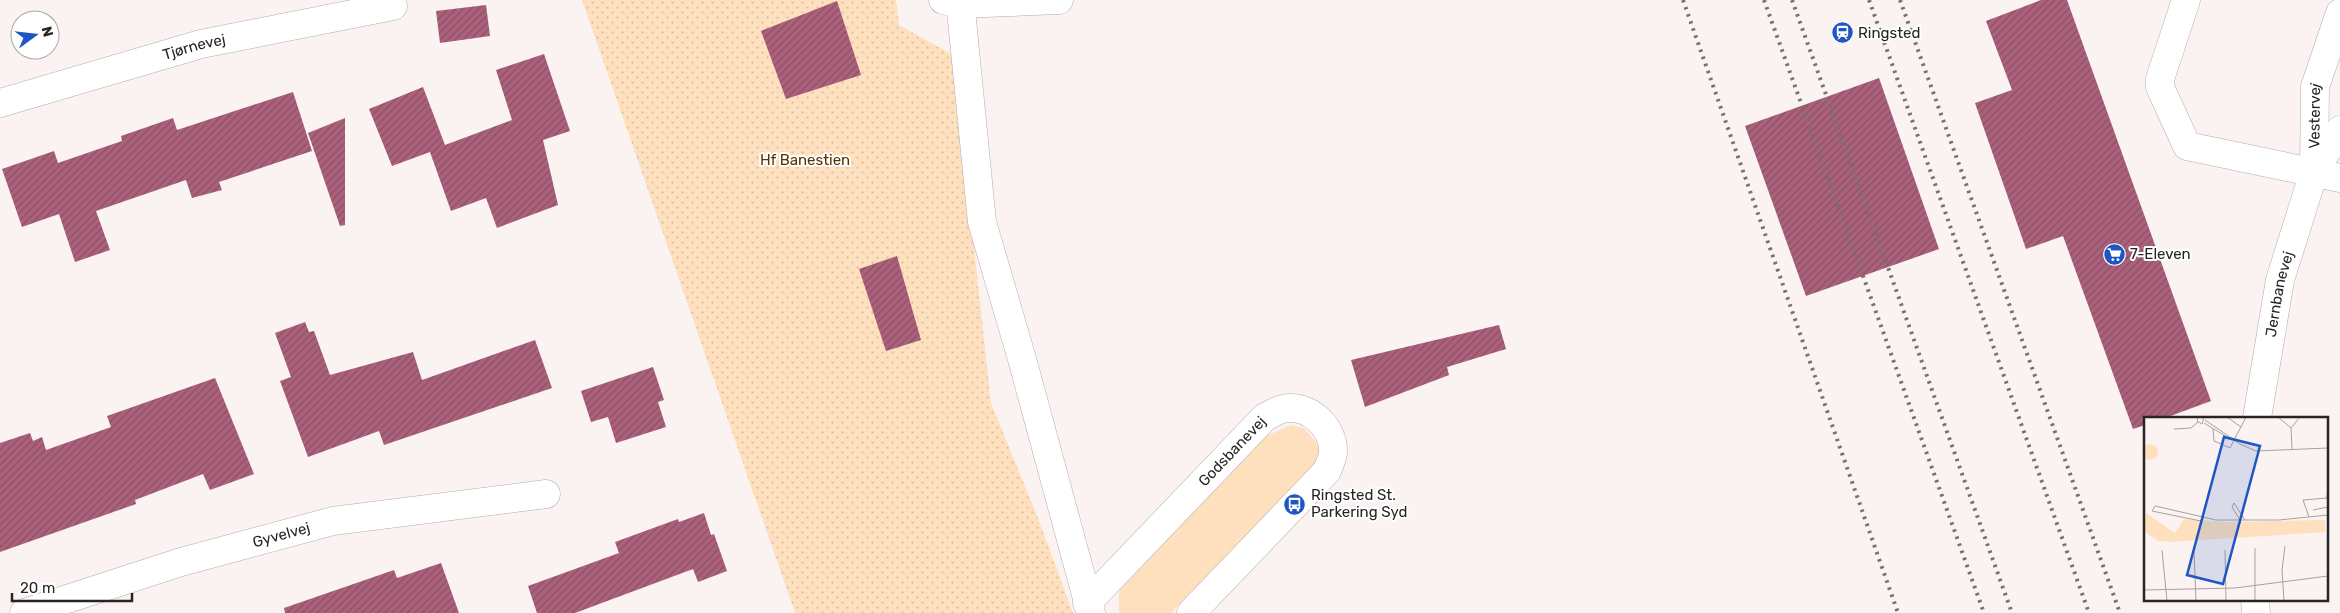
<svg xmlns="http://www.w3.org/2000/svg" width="2340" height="613" font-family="Rubik,sans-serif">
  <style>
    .grass { fill: #fee0be }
    .garden { fill: url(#garden-dots) }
    .building { fill: url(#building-hatch) }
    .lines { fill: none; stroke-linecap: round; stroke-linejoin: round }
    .minor-casing { stroke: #b3acab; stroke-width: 29 }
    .major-casing { stroke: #b3acab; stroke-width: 29 }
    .minor { stroke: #fff; stroke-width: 28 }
    .major { stroke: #fff; stroke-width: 28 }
    .rail { stroke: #767271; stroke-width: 4; stroke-dasharray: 2.5 5; stroke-linecap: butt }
    .labels { text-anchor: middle; stroke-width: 4; stroke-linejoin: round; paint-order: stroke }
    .poi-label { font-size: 15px; fill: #272524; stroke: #fff; text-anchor: start }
    .street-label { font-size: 15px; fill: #272524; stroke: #fff }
    .park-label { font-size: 15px; fill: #563400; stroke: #fff }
    .inset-road { fill: none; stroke: #a6a1a0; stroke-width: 1 }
    .view { fill: #1f56c3; fill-opacity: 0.15; stroke: #1f56c3; stroke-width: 2.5 }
    .inset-edge { fill: none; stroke: #272524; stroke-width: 2.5 }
  </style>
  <defs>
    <pattern id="garden-dots" width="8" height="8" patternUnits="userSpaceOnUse" patternTransform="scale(1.25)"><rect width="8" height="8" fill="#fee0be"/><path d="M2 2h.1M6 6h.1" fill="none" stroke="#dac0a3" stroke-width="1.8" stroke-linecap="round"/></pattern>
    <pattern id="building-hatch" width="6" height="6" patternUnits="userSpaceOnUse" patternTransform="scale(1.25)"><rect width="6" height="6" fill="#ab617b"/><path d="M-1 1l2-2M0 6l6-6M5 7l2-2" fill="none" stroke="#8b5065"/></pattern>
  </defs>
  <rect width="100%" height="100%" fill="#faf3f2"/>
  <!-- grass -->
  <path class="grass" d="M1291,425L1304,428L1320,447L1316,463L1303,480L1171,613H1119V594L1121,586L1268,435Z"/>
  <!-- garden -->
  <path class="garden" d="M582,0H896L899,25L953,55L991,403L1038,518L1073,613H795Z"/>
  <!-- building -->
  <g class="building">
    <path d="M2041,0H2067L2211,401L2165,418H2145V425L2133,429L2063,236L2026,249L1975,103L2012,90L1986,21Z"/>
    <path d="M837,1L861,75L786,99L761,31Z"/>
    <path d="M486,5L490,36L440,43L436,11Z"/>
    <path d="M544,54L570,131L543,140L558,205L497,228L486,198L451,211L430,152L392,166L369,109L423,87L445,145L512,120L496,70Z"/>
    <path d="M1879,78L1939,249L1806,296L1745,126Z"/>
    <path d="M293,92L312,151L219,182L222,190L192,198L186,180L96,211L110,250L75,262L59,214L22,227L2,169L54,151L58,163L122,141L121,136L173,118L177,130Z"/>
    <path d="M345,118V225L340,226L308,133Z"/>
    <path d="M897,256L921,340L886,351L859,269Z"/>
    <path d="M305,322L309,332L314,331L330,375L413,352L422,380L535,340L552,388L384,445L379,431L308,457L280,381L291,377L275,333Z"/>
    <path d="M1499,325L1506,349L1447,367L1449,375L1365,407L1351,360Z"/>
    <path d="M653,367L664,400L658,402L666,427L616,443L608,417L591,422L581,391Z"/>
    <path d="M215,378L254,474L210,490L203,474L135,500L136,504L0,552V443L30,433L33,441L42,437L46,450L111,427L107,416Z"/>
    <path d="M704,513L711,535L714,534L727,571L698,582L693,569L575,613H537L528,586L619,553L615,542L678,519L679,522Z"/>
    <path d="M441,563L459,613H285L284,608L394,570L397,578Z"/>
  </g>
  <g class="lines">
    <defs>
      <g id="minor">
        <path d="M943,0L960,4L1059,0"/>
        <path d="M960,0L982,222L1022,359L1091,613"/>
        <path d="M2186,0L2160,79V87L2187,146L2340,178"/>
        <path id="s1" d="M0,103L201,44L393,6"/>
        <path id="s2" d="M1087,603L1265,417C1270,415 1277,410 1283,409C1308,403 1334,427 1333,452C1333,458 1329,465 1327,471L1191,613"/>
        <path id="s3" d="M24,613L181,562L333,521L546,494"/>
      </g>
      <g id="major">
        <path id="s4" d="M2314,172L2315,87L2340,13"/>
        <path id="s5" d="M2257,418L2280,280L2314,172L2340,130"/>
        <path d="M2255,599L2256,613"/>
      </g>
    </defs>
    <!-- minor casing -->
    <use href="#minor" class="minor-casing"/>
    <!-- major casing -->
    <use href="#major" class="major-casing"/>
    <!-- minor -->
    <use href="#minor" class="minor"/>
    <!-- major -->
    <use href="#major" class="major"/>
    <!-- rail -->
    <g class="rail">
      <path d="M1683,0L1898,613"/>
      <path d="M1764,0L1984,613"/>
      <path d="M1792,0L2012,613"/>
      <path d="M1869,0L2089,613"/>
      <path d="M1900,0L2120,613"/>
    </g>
  </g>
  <!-- icons -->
  <defs>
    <symbol id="station-disc" viewBox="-11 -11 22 22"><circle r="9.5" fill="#1f56c3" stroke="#fff"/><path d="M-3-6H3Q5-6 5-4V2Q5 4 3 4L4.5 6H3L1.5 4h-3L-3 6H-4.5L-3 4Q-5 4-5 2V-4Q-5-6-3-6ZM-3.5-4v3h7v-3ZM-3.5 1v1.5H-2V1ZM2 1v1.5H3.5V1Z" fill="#fff"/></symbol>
    <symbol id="supermarket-disc" viewBox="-11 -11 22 22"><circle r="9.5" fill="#1f56c3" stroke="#fff"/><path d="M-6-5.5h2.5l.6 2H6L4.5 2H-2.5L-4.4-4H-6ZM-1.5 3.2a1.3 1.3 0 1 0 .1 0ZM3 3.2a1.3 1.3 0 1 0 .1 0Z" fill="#fff"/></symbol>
    <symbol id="bus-disc" viewBox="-11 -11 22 22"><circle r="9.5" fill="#1f56c3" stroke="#fff"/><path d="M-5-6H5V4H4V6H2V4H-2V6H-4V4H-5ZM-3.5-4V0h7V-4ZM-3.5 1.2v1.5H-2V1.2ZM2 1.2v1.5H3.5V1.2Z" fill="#fff"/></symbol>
  </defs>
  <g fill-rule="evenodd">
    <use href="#station-disc" x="1830" y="20" width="25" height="25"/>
    <use href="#supermarket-disc" x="2102" y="242" width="25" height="25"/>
    <use href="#bus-disc" x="1282" y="492" width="25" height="25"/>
  </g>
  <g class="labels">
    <!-- poi labels -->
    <g class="poi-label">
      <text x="1858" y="38">Ringsted</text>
      <text x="2130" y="259">7-Eleven</text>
      <text x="1311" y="500">Ringsted St.<tspan x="1311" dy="17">Parkering Syd</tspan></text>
    </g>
    <!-- street labels -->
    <g class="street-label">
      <text dy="5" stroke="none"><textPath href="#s1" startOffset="202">Tjørnevej</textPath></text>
      <text dy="5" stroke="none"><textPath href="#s4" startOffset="56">Vestervej</textPath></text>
      <text dy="5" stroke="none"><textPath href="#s5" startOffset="126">Jernbanevej</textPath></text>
      <text dy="5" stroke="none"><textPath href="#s2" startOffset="210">Godsbanevej</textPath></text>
      <text dy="5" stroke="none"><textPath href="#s3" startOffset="269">Gyvelvej</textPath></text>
    </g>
    <!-- park labels -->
    <g class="park-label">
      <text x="805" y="165">Hf Banestien</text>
    </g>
  </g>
  <!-- overview -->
  <g transform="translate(2144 417)">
    <rect width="184" height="184" fill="#faf3f2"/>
    <path d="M-2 35a8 8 0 1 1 16 0a8 8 0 1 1-16 0Z" fill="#fee0be"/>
    <path d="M2,96L31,116L40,102L83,105L181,103V115L27,125L14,124L0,115Z" fill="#fee0be"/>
    <path class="inset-road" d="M54,0L53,4L58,7L60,0M83,0L97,10M134,0L147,11M61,3L96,27L112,34L184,31M60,6L88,23M30,12L47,11L54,5M69,12L70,24L86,31L102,0M148,33L147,11L156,0M169,93L184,90M165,100L159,83L183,81L184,67M59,101L57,104L8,94L11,89L72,103H135L184,98M96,103L88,90L90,86L101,103M18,133L23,184M81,133L82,184M50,134L52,184M0,173L91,171L184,159M111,184V131M140,184L138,153L141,129"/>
    <path class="view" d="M80,20L116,29L79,167L43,158Z"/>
    <rect width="184" height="184" class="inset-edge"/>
  </g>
  <!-- north arrow -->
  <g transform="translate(35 35) rotate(75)"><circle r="24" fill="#ffffff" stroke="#a9a8a7"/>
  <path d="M0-4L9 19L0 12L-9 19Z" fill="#1f56c3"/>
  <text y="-8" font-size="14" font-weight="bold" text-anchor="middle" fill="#272524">N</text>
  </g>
  <!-- scale -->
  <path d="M12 593v8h120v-8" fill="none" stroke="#272524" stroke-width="2.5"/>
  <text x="20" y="593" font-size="15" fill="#272524" stroke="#ffffff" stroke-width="4" paint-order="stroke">20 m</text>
</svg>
